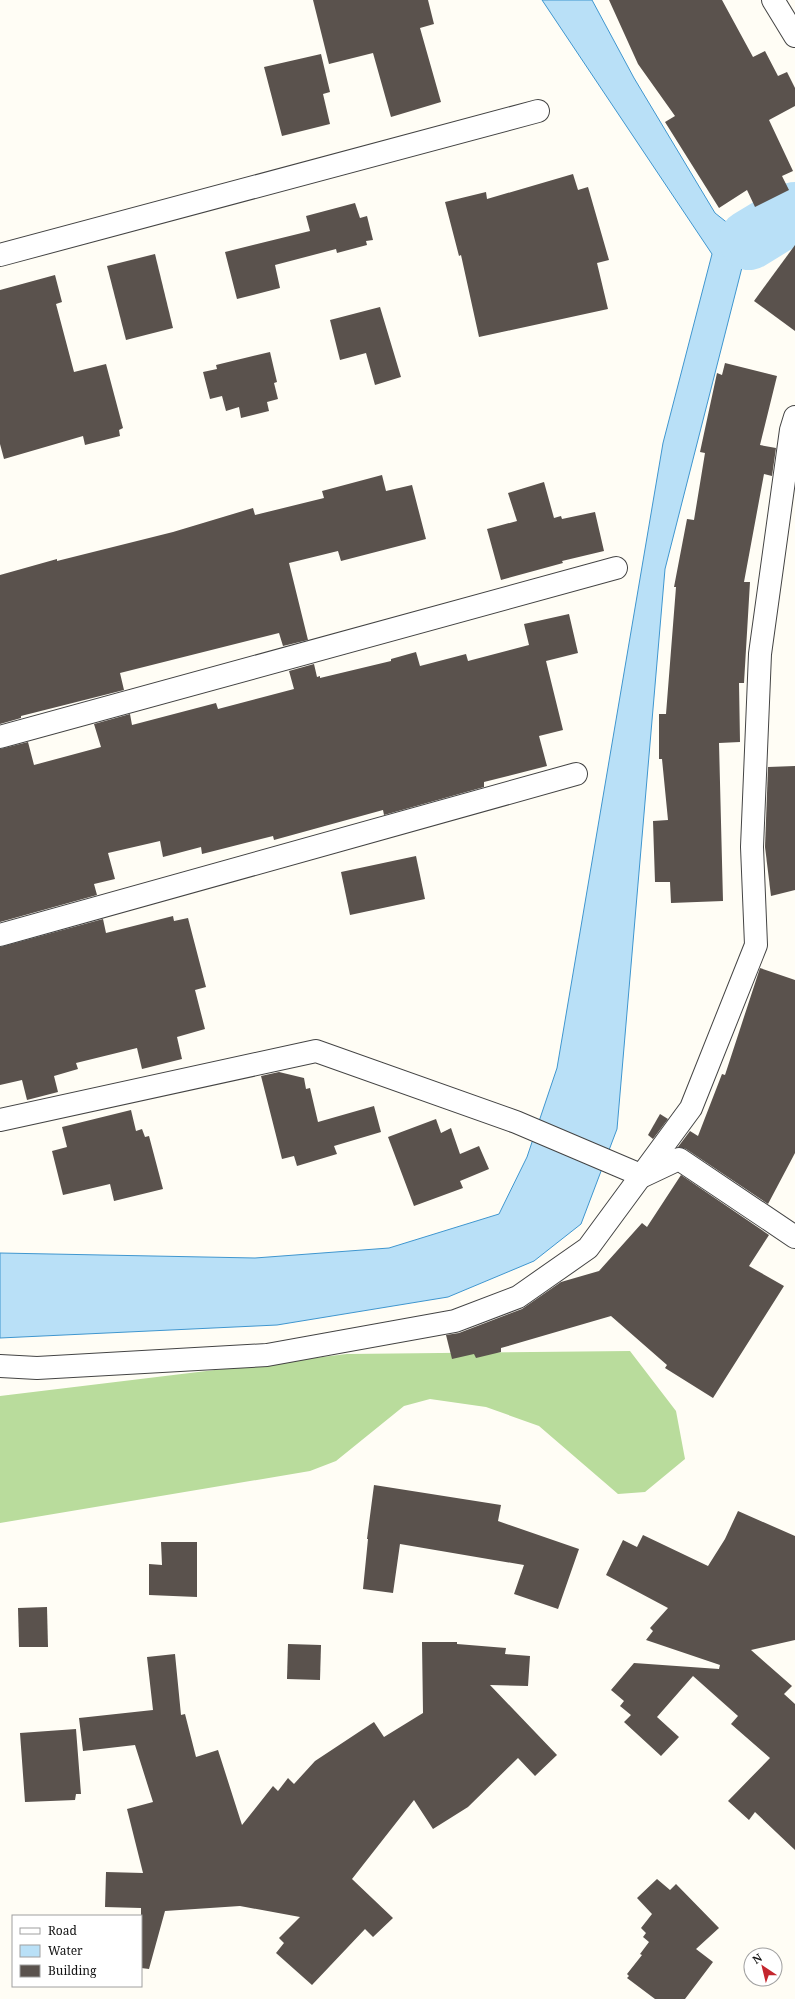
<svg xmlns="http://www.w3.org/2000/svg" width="795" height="1999" font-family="'Noto Serif',serif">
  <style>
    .forest { fill: #b9dc9c }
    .water { fill: #b9e0f7; stroke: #3f96cf }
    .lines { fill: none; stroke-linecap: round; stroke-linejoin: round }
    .river { stroke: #b9e0f7; stroke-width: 60 }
    .building { fill: #5a524d }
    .street-casing { stroke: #444; stroke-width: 24 }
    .street { stroke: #fff; stroke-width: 22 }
  </style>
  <rect width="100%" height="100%" fill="#fffdf5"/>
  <!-- forest -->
  <path class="forest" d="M630,1351L676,1411L685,1459L645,1492L618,1494L539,1426L486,1407L430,1399L404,1406L336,1461L310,1471L0,1523V1396L347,1354Z"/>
  <!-- water -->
  <path class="water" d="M542,0H592L634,78L715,213L749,240L665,569L617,1129L581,1224L534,1261L448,1297L277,1325L0,1338V1253L255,1258L389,1248L499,1214L527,1157L557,1068L663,443L712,254Z"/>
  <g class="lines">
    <!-- river -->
    <path class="river" d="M749,240L795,212"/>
  </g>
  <!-- building -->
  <g class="building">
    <path d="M313,0H428L434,24L420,28L441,102L391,117L373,53L329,64Z"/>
    <path d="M609,0H722L753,57L765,51L778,76L787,72L795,88V106L769,120L793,171L782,176L789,190L755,207L747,190L719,208L665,122L675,116L638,64Z"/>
    <path d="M321,54L330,92L323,94L330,124L282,136L264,67Z"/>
    <path d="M573,174L578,190L588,187L609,260L597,263L608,309L479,337L461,255L459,256L445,202L486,192L487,199Z"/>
    <path d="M355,203L360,218L367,216L373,240L366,241L367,245L337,253L336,249L275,265L280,288L237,299L225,252L310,231L306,216Z"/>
    <path d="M795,245V331L754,301Z"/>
    <path d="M155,254L173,328L126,340L107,266Z"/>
    <path d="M55,275L62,302L56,304L74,372L106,364L123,428L119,430L120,436L85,445L83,436L4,459L0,444V290Z"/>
    <path d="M380,307L401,377L375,385L366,353L340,360L330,320Z"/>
    <path d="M270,352L277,382L274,383L278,399L267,402L269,411L241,418L239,407L226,411L222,396L210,399L203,372L217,369L216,365Z"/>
    <path d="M725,363L777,376L760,445L776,448L772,476L764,474L744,582H750L744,683H739L740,742L719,743L723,901L671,903L670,882H655L653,821L668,820L662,759H659V714H666L676,587H674L687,519L694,520L705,453L700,452L717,373L722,375Z"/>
    <path d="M382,475L386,491L412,485L426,539L341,561L338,551L289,563L308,640L283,646L279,633L120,673L124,690L21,716V718L0,724V575L57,559V561L173,532L253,508L255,515L324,498L322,491Z"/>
    <path d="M544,482L554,518L561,516L562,519L595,512L604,551L562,561L563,563L501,580L487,529L517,521L508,493Z"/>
    <path d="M569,614L578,653L546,661L563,730L539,736L547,766L484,782V787L384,815L383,810L274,840L273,836L202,854L201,847L163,857L160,841L108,853L115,879L94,884L97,895L0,922V749L28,742L34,765L101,747L94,724L130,714L132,725L216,703L218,709L294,689L289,671L314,664L317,677L320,676V678L391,661V659L416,652L420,666L466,654L468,661L529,645L524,624Z"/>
    <path d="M795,766V890L771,896L765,847L768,767Z"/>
    <path d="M416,856L425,899L350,915L341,872Z"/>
    <path d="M173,916L174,921L188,918L206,987L195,990L205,1029L177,1037L182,1059L142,1069L137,1048L76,1063L78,1069L54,1076L58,1092L27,1100L22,1080L0,1085V947L103,919L106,933Z"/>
    <path d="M760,968L795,980V1153L768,1204L686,1149L678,1147L690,1131L698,1136L722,1074L725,1075Z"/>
    <path d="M279,1072L304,1078L306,1089L310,1088L318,1122L374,1106L381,1132L334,1146L337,1154L297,1166L294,1156L282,1159L261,1076Z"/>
    <path d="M131,1110L136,1131L142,1129L145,1137L149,1136L163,1189L114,1201L110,1184L63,1195L52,1151L67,1147L62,1127Z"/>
    <path d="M660,1114L668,1119L653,1139L648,1135Z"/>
    <path d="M436,1119L441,1133L451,1128L460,1154L479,1146L489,1169L460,1181L463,1188L414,1206L388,1137Z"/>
    <path d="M681,1175L769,1235L749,1266L784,1286L713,1398L665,1368L667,1365L611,1316L501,1348V1352L476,1358L474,1354L452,1359L446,1335L459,1333L522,1309L561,1282L599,1271L642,1223L647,1227Z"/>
    <path d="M374,1485L501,1505L498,1521L579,1549L558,1609L514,1594L524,1565L400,1544L393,1593L363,1589L368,1539H367Z"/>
    <path d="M738,1511L795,1536V1640L751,1650L792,1686L784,1694L795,1704V1850L755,1812L749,1820L728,1801L770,1758L731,1724L738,1716L693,1676L657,1717L679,1737L661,1756L624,1722L631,1715L620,1706L624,1701L611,1690L634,1663L719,1669L720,1665L646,1640L653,1631L650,1628L668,1608L606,1575L623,1540L637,1547L643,1535L708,1566L725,1539Z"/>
    <path d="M161,1542H197V1597L149,1595V1564L162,1565Z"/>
    <path d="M47,1607L48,1647H19L18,1608Z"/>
    <path d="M422,1642H457V1644L506,1648L505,1654L530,1656L528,1686L490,1685L557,1755L535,1776L518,1758L468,1807L433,1829L414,1800L352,1879L393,1918L373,1937L365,1929L312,1985L276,1953L284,1943L279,1938L300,1917L240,1906L165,1911L149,1969L141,1968V1908L105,1907L106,1872L143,1873L127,1809L153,1802L135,1745L83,1751L79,1718L153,1710L147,1657L175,1654L181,1715L185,1714L196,1757L218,1750L242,1825L273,1786L278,1791L288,1778L294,1784L315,1761L374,1722L384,1737L423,1713Z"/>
    <path d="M288,1644L321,1645L320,1680L287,1679Z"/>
    <path d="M76,1729L81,1794H76L75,1800L25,1802L20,1733Z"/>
    <path d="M657,1879L670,1890L676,1884L719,1928L696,1949L713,1962L685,1999H655L627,1978L629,1976L627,1974L642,1955L640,1954L649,1942L643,1937L646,1933L641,1928L652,1914L637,1898Z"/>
  </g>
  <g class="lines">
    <defs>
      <g id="street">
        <path d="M773,0L795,36"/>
        <path d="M0,255L538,111"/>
        <path d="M0,737L616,568"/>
        <path d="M0,935L576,774"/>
        <path d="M0,1120L316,1051L516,1122L643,1176L679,1159L795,1237"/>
        <path d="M0,1366L37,1368L267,1355L455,1321L518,1297L588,1248L691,1108L756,945L752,847L760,654L791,430L795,417"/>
      </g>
    </defs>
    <!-- street casing -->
    <use href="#street" class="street-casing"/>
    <!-- street -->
    <use href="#street" class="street"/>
  </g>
  <!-- legend -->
  <rect x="12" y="1915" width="130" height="72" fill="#ffffff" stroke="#a0a0a0"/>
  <rect x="20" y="1928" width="20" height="6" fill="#ffffff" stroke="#a0a0a0"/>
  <text x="48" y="1935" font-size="12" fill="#111111">Road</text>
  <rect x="20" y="1945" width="20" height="12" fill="#b9e0f7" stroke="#a0a0a0"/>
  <text x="48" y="1955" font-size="12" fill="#111111">Water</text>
  <rect x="20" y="1965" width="20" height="12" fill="#5a524d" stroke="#a0a0a0"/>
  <text x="48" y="1975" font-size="12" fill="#111111">Building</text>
  <!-- north arrow -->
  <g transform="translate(763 1967) rotate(325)"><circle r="19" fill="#ffffff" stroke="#a0a0a0"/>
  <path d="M0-3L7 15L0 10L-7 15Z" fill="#c4262e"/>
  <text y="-6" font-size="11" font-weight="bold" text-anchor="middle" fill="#111111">N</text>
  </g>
</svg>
